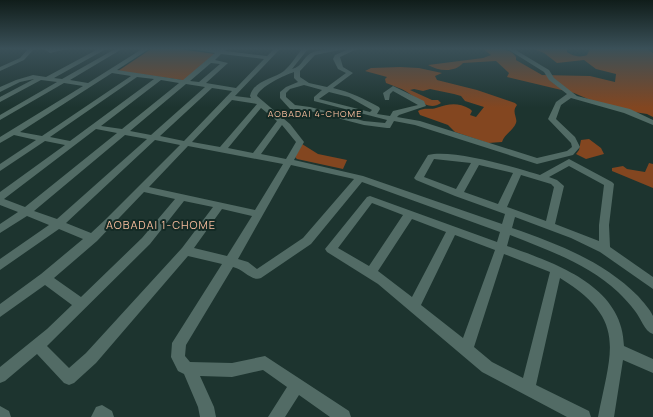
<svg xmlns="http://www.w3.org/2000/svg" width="653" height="417" font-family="Manrope,sans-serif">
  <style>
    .green { fill: #834620 }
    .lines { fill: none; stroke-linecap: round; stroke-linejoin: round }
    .minor { fill: #526b65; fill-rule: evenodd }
    .labels { text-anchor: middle; stroke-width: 4; stroke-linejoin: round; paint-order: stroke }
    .far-neighbourhood-label { font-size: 9px; letter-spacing: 1px; fill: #f7bd9d; stroke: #132a25 }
    .neighbourhood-label { font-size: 11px; letter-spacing: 1px; fill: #f7bd9d; stroke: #132a25 }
  </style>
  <rect width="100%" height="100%" fill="#1d342f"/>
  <!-- green -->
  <g class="green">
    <path d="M151,49H179L215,54L185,80H182L118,71Z"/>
    <path d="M483,49C494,49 509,46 516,57V60L542,75L590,76L615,82L616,74L596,69L584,60L557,63L544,53L534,49H567V52C573,56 579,58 587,55L590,49H647L653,53V117L647,114L609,108L574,93L507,77L509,73L496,61L463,63C454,73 439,71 428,65L483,58L491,55Z"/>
    <path d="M400,67L419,68L442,73L435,76L437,80L477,90L515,103L517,105C511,112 518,118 516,123C513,131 504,134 502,142L488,143L455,132L448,125L420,115L418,111C425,107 429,110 436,108C449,104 457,102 470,109L472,111L470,115L476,117L484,107L465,101L461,96L454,94L430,89L423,91L414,89L410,90L432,100H438L441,103C428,112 417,98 407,92C401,88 393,86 386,83L385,79L387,77L365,71L371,68Z"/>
    <path d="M589,139L601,148L604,154L586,159L576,154L579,150L581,140Z"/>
    <path d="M302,144L318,154L347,160L343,169L297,159L295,157Z"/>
    <path d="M649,163L653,164V188L612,171V168L623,166L627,169L645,172Z"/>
  </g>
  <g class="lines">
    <!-- minor -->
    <g class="minor">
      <path d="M28,49H34L24,60L0,71V67L20,58Z"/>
      <path d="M44,49H67L50,53Z"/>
      <path d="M98,49H106L54,78L62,79L115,49H122L70,80L88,83L142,49H149L117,70L183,80L215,53L191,49H227L225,51L267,56L274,49H280L235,96L251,98L250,96C253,81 273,79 284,71C291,65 296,56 302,49H308L292,69C303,66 302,58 311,53C318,49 336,49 344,49L315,55L300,71V77L309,83L327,87L346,73L338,69L333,59L335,55L349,49H357L340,57L343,67L353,73L333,88C351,92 364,99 379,107L380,109L377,114L390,116L393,111L418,105L393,91L390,94L389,100H385L383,93L393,86L424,101L426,106L399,115L397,117L420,121L537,158L567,151L572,147L571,143L548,119L556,102L567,94L549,80L544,72L507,49H514L549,70L554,78L577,96L630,109L653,120V125L624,113L571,98L561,105L556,119L575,137L580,147L573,155L537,164L415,125L394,121L390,128H387L364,125L310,111L290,109L280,98V92L286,87L298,82L294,78V72C285,75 259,87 257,96L290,124L304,142L294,160L363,176L502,224L505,214L455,196L416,180L414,178L428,155C453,149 514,167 540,175L569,159L612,182L614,184L609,225L610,247L653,277V289L600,252L571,238L515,217L512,228C558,244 603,261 638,296C643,302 650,309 653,316C653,321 653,329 653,334C644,331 641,318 635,311C630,304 624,298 618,292C588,264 548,250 510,235L507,246C554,263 623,285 624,346L653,359V373L623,360L614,417H598C611,350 628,320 560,278L536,385L589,411L591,417H567L482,372L378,284L327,252L325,249L367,197L370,196L497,242L500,232L362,182L311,244L261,278C252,282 243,269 233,267L186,345L185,356L190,362L232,363L265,356L349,411L351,417H330L299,395L285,417H268L287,387L263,370L232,377L200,376L214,407L216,417H200L198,407L184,374L178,371L171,357L172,343L222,264L188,256L96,363L74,383L69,385L64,383L37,354L5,381L0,383V367L47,329L72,305L45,285L0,317V304L41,274L83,239L59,229L0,270V259L49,225L27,216L0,233V224L18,212L0,205V192L65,145L45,141L0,171V164L36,140L14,135L0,143V137L83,86L64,83L0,120V115L57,82L41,80L0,102V97L34,79L20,82L0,92V87L16,80L33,75L46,77ZM221,54L264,59L236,88L206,83L228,63L215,60ZM211,63L220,64L199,82L190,81ZM112,73L131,76L42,136L20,132ZM137,77L154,79L70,141L50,137ZM161,80L179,83L122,129L101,126ZM186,84L205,87L151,135L130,131ZM304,85L322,90L314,97V101L387,120L385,123L364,121L310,107L295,105L286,97V93L290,89ZM212,88L232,91L184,141L160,136ZM329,92L349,97L372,110L370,112L319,99ZM232,100L257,104L220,147L192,142ZM261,108L277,121L253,153L228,148ZM282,125L296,142L286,159L261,154ZM96,129L117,133L25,207L4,199ZM125,135L147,139L57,219L34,211ZM155,140L180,145L106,219L91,233L66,223ZM188,146L283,164L255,210L149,187ZM434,159L471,163L456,189L424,177ZM291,165L354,179L303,238L257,269L248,262L238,259ZM479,165L513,173L498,204L464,192ZM569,166L604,185L599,225V241L555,224L564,186L557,180L549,177ZM521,175L551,184L554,187L546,221L507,207ZM144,192L175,199L142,238L81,297L54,278L97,241ZM184,201L213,207L182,248L86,353L69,368L47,346L150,244ZM372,203L403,215L369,266L338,248ZM222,209L252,216L227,256L194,248ZM412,219L446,232L412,297L378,271ZM455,235L495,250L463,338L421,305ZM504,254L550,272L523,378L492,362L474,347Z"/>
      <path d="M102,405L112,411L114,417H91L96,407Z"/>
      <path d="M0,406L9,411L11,417H0Z"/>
    </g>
  </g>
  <!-- sky -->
  <linearGradient id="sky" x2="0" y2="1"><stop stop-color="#101d1a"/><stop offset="0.45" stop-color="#3a5058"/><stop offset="1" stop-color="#3a5058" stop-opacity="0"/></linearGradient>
  <rect width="653" height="108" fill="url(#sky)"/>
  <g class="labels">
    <!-- far-neighbourhood labels -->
    <g class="far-neighbourhood-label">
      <text x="315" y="117">AOBADAI 4-CHOME</text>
    </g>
    <!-- neighbourhood labels -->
    <g class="neighbourhood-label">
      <text x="161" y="229">AOBADAI 1-CHOME</text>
    </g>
  </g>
</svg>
